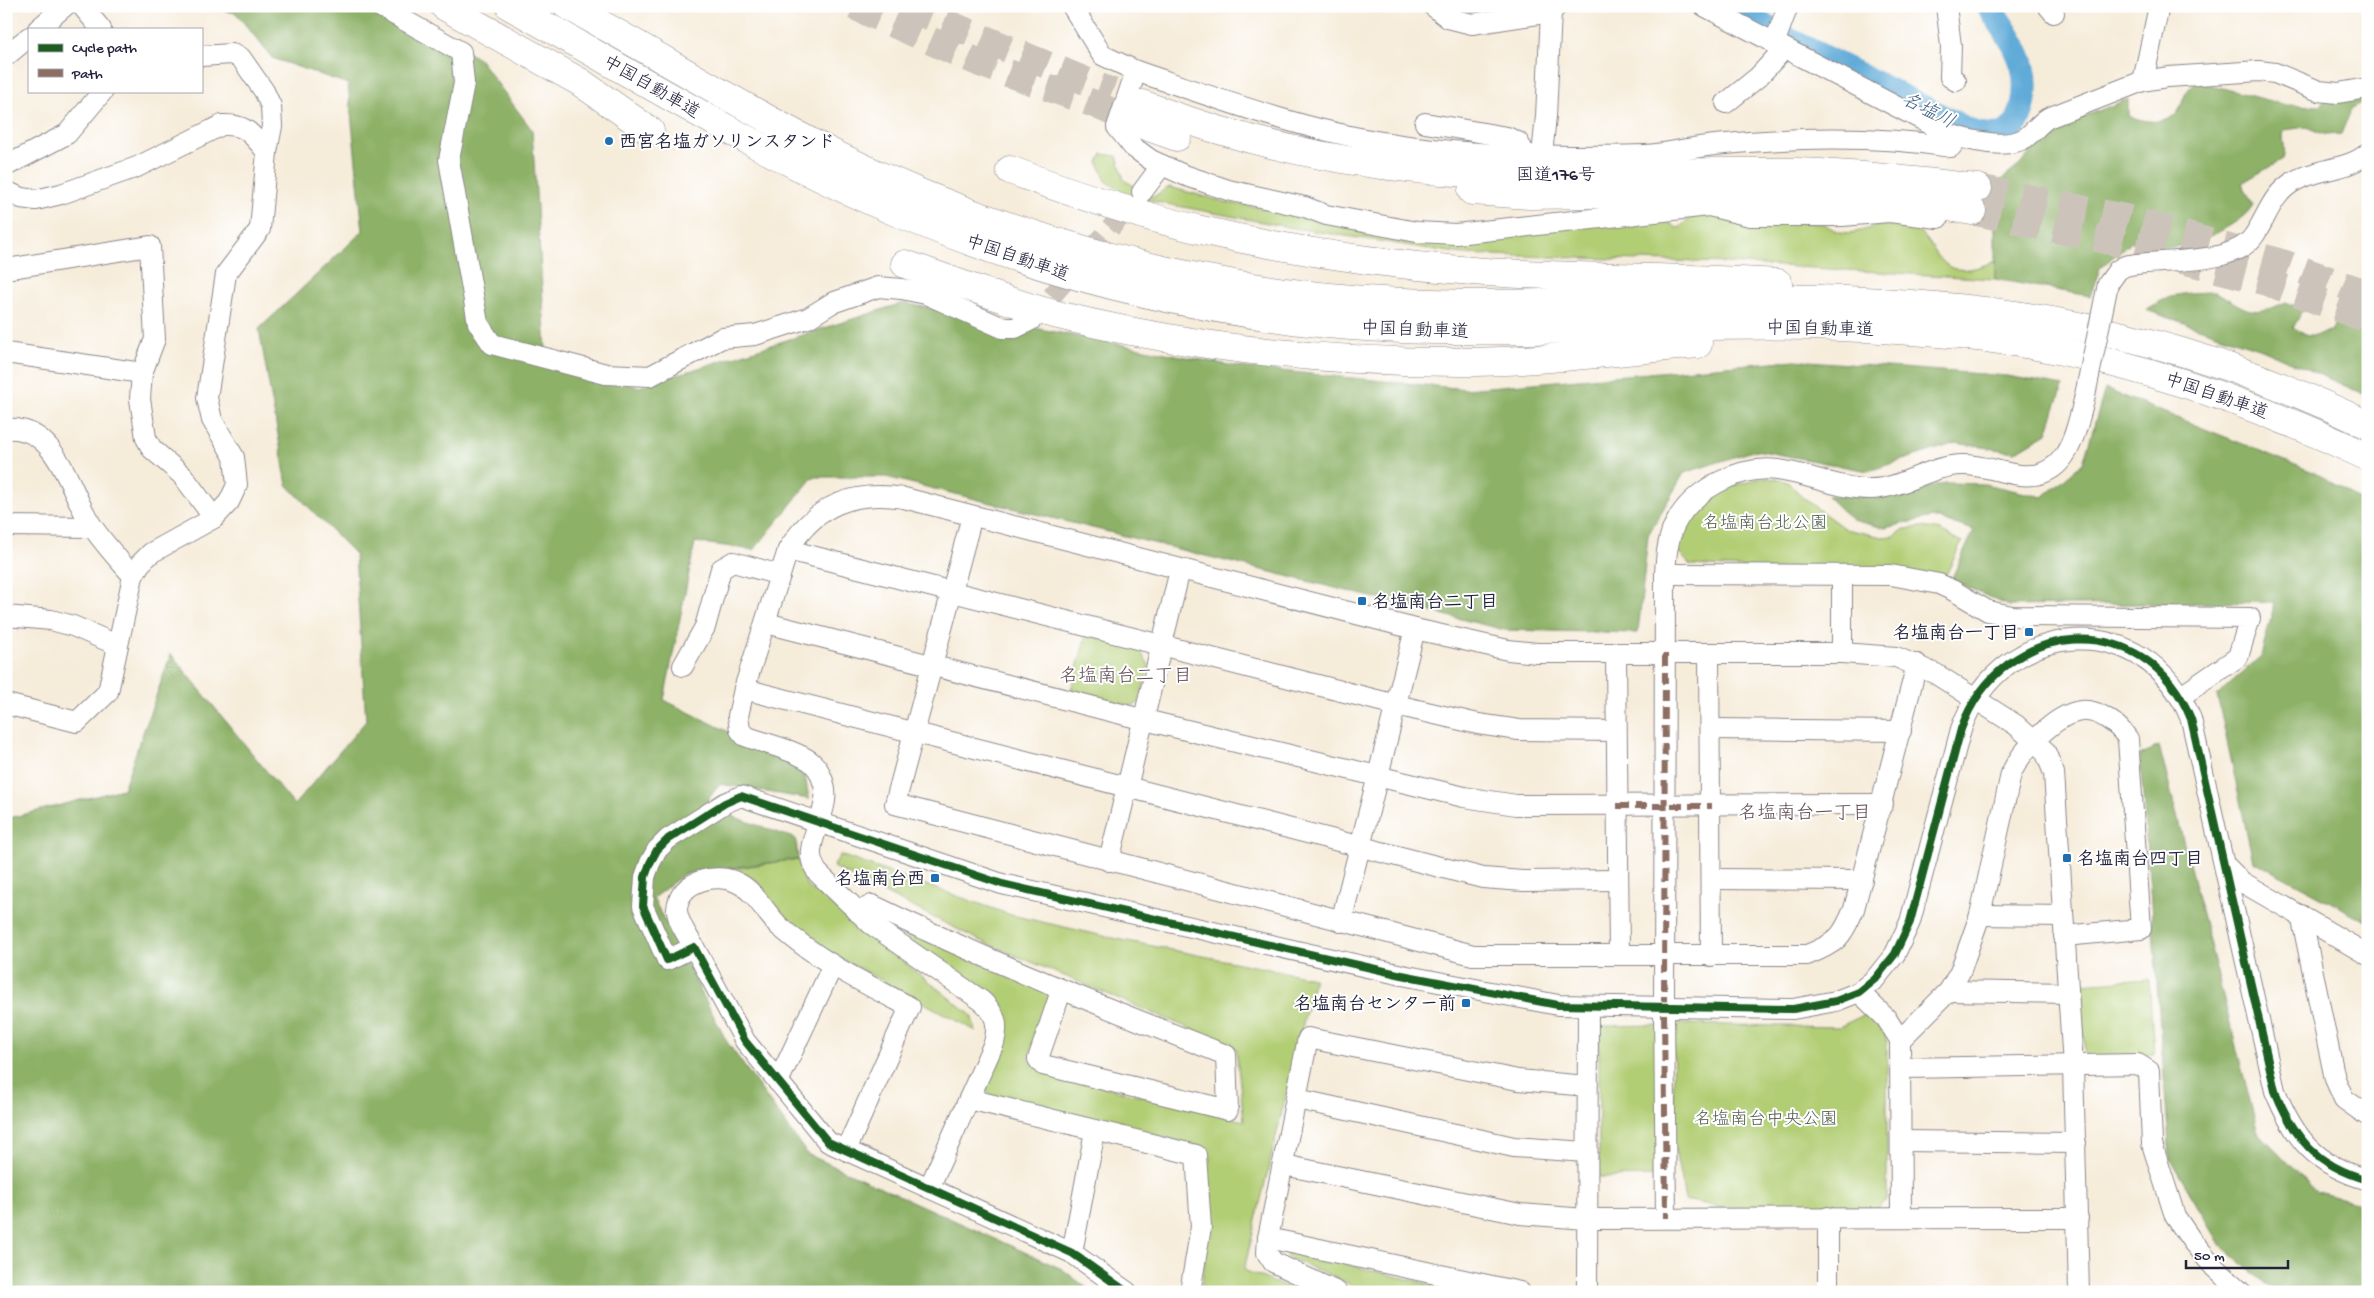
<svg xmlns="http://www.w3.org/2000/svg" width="2374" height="1298" font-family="'Gochi Hand','Klee One',sans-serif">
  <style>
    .green { fill: #b2ce74; stroke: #6a7858 }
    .forest { fill: #8db166; stroke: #586a50 }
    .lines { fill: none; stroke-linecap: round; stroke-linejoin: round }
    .river { stroke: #60abd8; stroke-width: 25 }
    .minor-tunnel { stroke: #ccc4ba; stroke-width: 20; stroke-dasharray: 20 10; stroke-linecap: butt }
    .highway-tunnel { stroke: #ccc4ba; stroke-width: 28; stroke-dasharray: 28 14; stroke-linecap: butt }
    .minor-casing { stroke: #8c878a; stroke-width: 22 }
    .highway-casing { stroke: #8c878a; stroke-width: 29 }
    .minor { stroke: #fff; stroke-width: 20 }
    .highway { stroke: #fff; stroke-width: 28 }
    .minor-bridge-casing { stroke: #8c878a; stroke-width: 22; stroke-linecap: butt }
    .minor-bridge { stroke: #fff; stroke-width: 20 }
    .quiet { stroke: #8d6e63; stroke-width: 6; stroke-dasharray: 12 6; stroke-linecap: butt }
    .cycleway-casing { stroke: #fff; stroke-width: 11 }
    .cycleway { stroke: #1b5e20; stroke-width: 8 }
    .poi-dot { fill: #1f6fb2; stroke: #fff; stroke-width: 2 }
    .labels { text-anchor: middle; stroke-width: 4; stroke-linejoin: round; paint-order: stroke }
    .street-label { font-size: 18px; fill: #22223b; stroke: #fff }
    .poi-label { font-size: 18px; font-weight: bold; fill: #22223b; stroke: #fff; text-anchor: start }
    .park-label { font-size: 18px; fill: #545e4f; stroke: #fff }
    .water-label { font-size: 19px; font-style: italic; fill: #3e6082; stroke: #fff }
    .neighbourhood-label { font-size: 19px; fill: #5f4b52; stroke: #fff }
  </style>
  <rect width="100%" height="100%" fill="#fff"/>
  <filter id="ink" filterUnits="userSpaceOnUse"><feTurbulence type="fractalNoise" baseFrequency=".02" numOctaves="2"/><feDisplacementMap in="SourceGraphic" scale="10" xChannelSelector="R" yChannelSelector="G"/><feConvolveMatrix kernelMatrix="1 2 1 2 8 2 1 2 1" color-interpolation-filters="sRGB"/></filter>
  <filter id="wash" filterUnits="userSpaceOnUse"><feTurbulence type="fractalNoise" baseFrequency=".0096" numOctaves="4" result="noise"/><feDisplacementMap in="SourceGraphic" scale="20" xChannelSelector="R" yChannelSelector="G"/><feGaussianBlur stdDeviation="1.12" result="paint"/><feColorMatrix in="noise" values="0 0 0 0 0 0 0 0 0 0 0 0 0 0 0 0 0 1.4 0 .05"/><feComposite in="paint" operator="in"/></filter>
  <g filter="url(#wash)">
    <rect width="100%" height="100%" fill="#f6ecda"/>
    <!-- green -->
    <g class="green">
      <path d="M1102,154L1117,156L1124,180L1153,197L1169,187L1229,203L1293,212L1437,241L1658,215L1677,228L1681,227L1688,219L1704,214L1825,224C1852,246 1871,219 1898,225C1904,226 1912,228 1917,231C1936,241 1936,274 1969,269C1978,268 1987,264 1995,261V279L1729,263L1463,254L1294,228L1130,197L1106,181L1098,162Z"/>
      <path d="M1761,478L1780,479L1789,483L1803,498L1845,529L1882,537L1893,536L1905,529L1921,527L1936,529L1962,542L1944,579L1690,565L1675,548L1690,514L1724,489Z"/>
      <path d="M1086,635L1139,649L1149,665L1139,703L1131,706L1071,690Z"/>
      <path d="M840,855L1011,915L1117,939L1314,978L1244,1270L1297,1292L1201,1291L1209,1227L1203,1147L989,1095L985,1084L1008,1027L1001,1009L884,920L1050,994L1028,1060L1043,1072L1244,1121L1236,1048L979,940L833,867Z"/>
      <path d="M798,859L806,885L971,1015L976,1031L831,953L773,906L755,879L730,869Z"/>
      <path d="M2149,979L2154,1054L2085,1058L2080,984Z"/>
      <path d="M1866,1014L1885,1034L1887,1045V1199L1878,1208L1734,1210L1685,1200L1673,1140L1674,1024L1839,1027Z"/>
      <path d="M1660,1025V1176L1599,1177V1026Z"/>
      <path d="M1286,1250L1462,1292H1358L1346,1282L1287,1257Z"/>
    </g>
    <!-- forest -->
    <g class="forest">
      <path d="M200,6H395L480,60L532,130L547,366L639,387L903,303L1239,367L1466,389L1795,360L2007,376L2063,386L2047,433L2015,452L1956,443L1868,471L1756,450L1684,473L1648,535L1638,633L1505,630L886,477H813L754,550L695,542L664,700L804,769L809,799L719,784L704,806L796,839L798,859L684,874L653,898L727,1042L807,1154L1062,1269L1092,1292H6V819L123,789L171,654L294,805L366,721L355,554L287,485L259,329L363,231L348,84L272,58L236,13Z"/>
      <path d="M2196,81L2286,105L2319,106L2338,88L2368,91V100H2365L2351,109L2341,134L2326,135L2306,127L2284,130C2281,140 2287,148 2283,159L2242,183L2253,204C2246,222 2199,243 2181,246C2166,249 2146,244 2131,242L2100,268L2090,296L1995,279V185L2020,165L2048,131L2128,99V115C2142,122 2167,126 2178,112C2182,107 2182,99 2186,93C2188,89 2193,85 2196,81Z"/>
      <path d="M2216,292C2248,310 2250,318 2286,302L2303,310L2293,328C2308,338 2316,336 2332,330L2336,320L2355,324L2368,318V396L2261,349L2146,310C2173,292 2185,293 2216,292Z"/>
      <path d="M2105,389L2313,472L2368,504V922L2253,861L2217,695L2261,656L2275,602L2009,606L1951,580L1974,530L1932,517L1885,528L1852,520L1827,496L1883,495L1946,483L1985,484L2043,497L2083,463Z"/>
      <path d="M2159,746L2258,1132L2317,1192L2368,1205V1292H2277L2221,1246L2170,1159L2140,755Z"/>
    </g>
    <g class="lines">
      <!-- river -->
      <path class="river" d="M1729,6L1787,39L1976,134C1983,134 1992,136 1999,135C2025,130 2028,88 2023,67C2017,45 2001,25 1989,6"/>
    </g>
  </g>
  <g filter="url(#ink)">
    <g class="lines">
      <!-- minor-tunnel -->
      <path class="minor-tunnel" d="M1032,319L1134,201"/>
      <!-- highway-tunnel -->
      <g class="highway-tunnel">
        <path d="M854,6L980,63L1092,103L1137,123"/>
        <path d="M905,6L1112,92"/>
        <path d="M1978,188L2125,218L2285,264L2368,294"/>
        <path d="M1972,211L2102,239L2267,282L2368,319"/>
      </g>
      <defs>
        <g id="minor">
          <path d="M82,6L101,29"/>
          <path d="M379,6L461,52L464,83L449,160L478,323L492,344L606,374L650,376L722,338L755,335L808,318L832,303L878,287L902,289L926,294L1003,328H1015L1031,320"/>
          <path d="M1072,6L1102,55L1136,71L1117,127L1133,147L1151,160L1184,175L1228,190L1305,207L1326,215L1417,232L1456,234L1709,206L1750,216H1842L1889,212L1938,218"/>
          <path d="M1433,6L1448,18L1472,24L1551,12L1557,6"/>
          <path d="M1704,6L1949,134C1968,140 2006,150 2025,138C2033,133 2038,124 2048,118L2143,81L2168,77L2259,71L2275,73L2319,91L2338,93L2368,88"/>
          <path d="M1946,6L1951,46L1950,77L1956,81"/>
          <path d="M2048,6L2054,13"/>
          <path d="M38,29L65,6"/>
          <path d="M1774,44L1788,6"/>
          <path d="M6,56L29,37"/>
          <path d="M1136,71C1219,99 1302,130 1388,143C1472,157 1559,157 1645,155C1668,154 1691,147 1715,145C1793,137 1873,135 1951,147L1959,137"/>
          <path d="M2143,81L2159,6"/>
          <path d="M1726,103L1758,77L1784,49"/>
          <path d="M1425,123L1507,137L1518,142L1526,155"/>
          <path d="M1542,155L1546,116L1551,12"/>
          <path d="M6,166L67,134L103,91"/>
          <path d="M6,191L21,198L36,200L61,194L137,167L222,125C247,124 251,134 267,152"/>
          <path d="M1142,192L1162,165"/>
          <path d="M6,269L150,246L155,339L142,373L140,399L146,438L152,449L183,476L214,518"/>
          <path d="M2108,284L2118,270L2125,266C2158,258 2231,267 2253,237C2267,218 2271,195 2293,182C2316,168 2347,171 2368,153"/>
          <path d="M6,353L142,373"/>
          <path d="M6,429C58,424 70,494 92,526C104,544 119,560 133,576"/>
          <path d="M972,516L895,804L1473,955H1807C1837,943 1842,938 1854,909L1917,664"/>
          <path d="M6,526L92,527"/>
          <path d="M788,550L1396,705L1478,724L1519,730L1616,731"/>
          <path d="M1665,574L1891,575L1939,584L1954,591L1988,611L2012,616L2250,618L2238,657L2180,697"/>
          <path d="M1842,575V653"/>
          <path d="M6,616L51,620L73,626L117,645"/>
          <path d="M766,623L1145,720L1464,797L1516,805L1883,804"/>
          <path d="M1709,653L1711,956"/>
          <path d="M1616,654L1619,954"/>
          <path d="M683,666L705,627L721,569L733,562L780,575"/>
          <path d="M744,689L1483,878L1523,881L1617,880"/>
          <path d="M6,704L77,722L108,692L133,576L140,564L151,553L214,518L229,502L237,485L234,457L212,420L207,398L226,274L260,229L267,152L272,126L271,106L264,91L241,58L232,54L201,56"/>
          <path d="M1710,729L1901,731"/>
          <path d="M1109,861L1180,570"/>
          <path d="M2227,867L2242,882L2368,955"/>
          <path d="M1711,879L1862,880"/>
          <path d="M858,912L872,905C988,961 1106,1008 1226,1055L1228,1110L1043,1065L1038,1059L1061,991"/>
          <path d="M1980,915L2062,916"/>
          <path d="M2301,915L2335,1079L2344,1099L2368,1116"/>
          <path d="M1341,922L1415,629"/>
          <path d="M694,947C688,936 677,922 677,909C679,880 717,872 738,883C755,891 766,914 780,927C819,961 864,983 910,1007L846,1150"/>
          <path d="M1949,991L2068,993"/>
          <path d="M1859,992L1886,1018L1900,1040L1901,1218"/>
          <path d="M1900,1040L1949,991L1960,972L1980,915L2011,774C2020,752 2055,714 2081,711C2099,709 2119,725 2128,739L2141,929L2064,936"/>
          <path d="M1902,1068L2138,1064L2149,1071L2152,1144L2175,1216L2192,1241L2215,1268L2241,1292"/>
          <path d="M778,1082L832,967"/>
          <path d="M969,1099L1196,1155L1201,1227L1190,1292"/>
          <path d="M1297,1099L1514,1147L1586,1152"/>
          <path d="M1901,1141L2076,1143"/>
          <path d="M1284,1165L1520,1214L1586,1219L2078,1218"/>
          <path d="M929,1188L994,1043C999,1024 996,1014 982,1001L871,924L817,872C813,865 810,859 811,850C814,823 834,804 821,776C819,770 815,765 810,761C792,749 766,744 745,736L740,730L738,716L744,689L788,550C815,505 853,490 904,498L1415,629L1508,650L1537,653H1842L1896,657L1936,674L2016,725L2045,751L2054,773L2073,1066L2079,1292"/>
          <path d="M1828,1217V1292"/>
          <path d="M1666,1218L1664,1009L1665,574C1666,558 1667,542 1674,526C1691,490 1739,465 1778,470C1809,474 1839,489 1870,489C1902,489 1929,466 1961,465C1982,464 2000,473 2020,475C2067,480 2075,435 2084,400"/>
          <path d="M1268,1238L1267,1253L1273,1262L1337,1292"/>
          <path d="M1072,1253L1095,1131"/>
          <path d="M1127,1292L1072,1253L828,1142L745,1041L694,947L667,960L643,906L645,877L650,863L657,850L668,839L725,803L741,796L1002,884L1402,975L1558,1005L1793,1009L1836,1001L1859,992L1875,979L1895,954L1910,922L1961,729C2002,617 2146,606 2191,719L2275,1091C2295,1140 2316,1165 2368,1180"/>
          <path d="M1520,1292L1268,1238L1308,1038L1518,1080L1587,1086"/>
          <path d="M1587,1292L1588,1007"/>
        </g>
        <g id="highway">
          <path d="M444,6L580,82L650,131"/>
          <path d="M510,6C638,76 763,156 898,213C1025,267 1156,302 1293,320C1465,342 1638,322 1811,326C1869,328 1928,331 1986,338C2119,355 2247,400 2368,457"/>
          <path d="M568,6C657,54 742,108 832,153C980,226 1137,273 1301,294C1473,315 1647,295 1820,299C1904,302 1991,308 2073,325C2175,345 2275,380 2368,425"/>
          <path d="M1142,104C1257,148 1380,172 1503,174C1601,176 1698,170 1796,172C1857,174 1917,181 1978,188"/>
          <path d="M1137,123L1177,137"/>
          <path d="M1010,170C1072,193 1136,215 1201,230C1289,250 1382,264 1472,271C1574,279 1676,276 1778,283"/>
          <path d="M1472,191L1529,195L1741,192L1830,195L1899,199L1972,211"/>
          <path d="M905,264C957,282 1009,303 1062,316C1193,348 1325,362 1459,362C1539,362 1619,351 1698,344"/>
        </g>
      </defs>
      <!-- minor casing -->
      <use href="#minor" class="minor-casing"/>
      <!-- highway casing -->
      <use href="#highway" class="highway-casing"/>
      <!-- minor -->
      <use href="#minor" class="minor"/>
      <!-- highway -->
      <use href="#highway" class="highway"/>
      <defs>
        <path id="minor-bridge" d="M2084,400L2108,284"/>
      </defs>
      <!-- minor-bridge casing -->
      <use href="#minor-bridge" class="minor-bridge-casing"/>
      <!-- minor-bridge -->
      <use href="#minor-bridge" class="minor-bridge"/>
      <!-- quiet -->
      <g class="quiet">
        <path d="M1665,654L1664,1009L1666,1218"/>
        <path d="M1617,806H1712"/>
      </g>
      <defs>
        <path id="cycleway" d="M1127,1292L1072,1253L828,1142L745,1041L694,947L667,960L643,906L645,877L650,863L657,850L668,839L725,803L741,796L1002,884L1402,975L1558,1005L1793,1009L1836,1001L1859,992L1875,979L1895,954L1910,922L1961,729C2002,617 2146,606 2191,719L2275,1091C2295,1140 2316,1165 2368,1180"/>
      </defs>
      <!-- cycleway casing -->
      <use href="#cycleway" class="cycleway-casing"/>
      <!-- cycleway -->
      <use href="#cycleway" class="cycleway"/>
    </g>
  </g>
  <!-- markers -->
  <g class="poi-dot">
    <circle cx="609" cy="141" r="5"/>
    <rect x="1357" y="596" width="10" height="10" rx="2.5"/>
    <rect x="2024" y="627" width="10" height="10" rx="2.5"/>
    <rect x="2062" y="853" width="10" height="10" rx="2.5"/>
    <rect x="930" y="873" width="10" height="10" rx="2.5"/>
    <rect x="1461" y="998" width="10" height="10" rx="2.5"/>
  </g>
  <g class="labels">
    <!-- street labels -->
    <g class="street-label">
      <text transform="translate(652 86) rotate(30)" y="6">中国自動車道</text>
      <text x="1556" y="180">国道176号</text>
      <text transform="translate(1018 257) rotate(19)" y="6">中国自動車道</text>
      <text transform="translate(1820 328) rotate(1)" y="6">中国自動車道</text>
      <text transform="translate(1415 329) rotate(2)" y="6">中国自動車道</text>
      <text transform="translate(2217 395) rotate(19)" y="6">中国自動車道</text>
    </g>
    <!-- poi labels -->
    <g class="poi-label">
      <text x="619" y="147">西宮名塩ガソリンスタンド</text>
      <text x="1372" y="607">名塩南台二丁目</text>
      <text x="2019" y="638" text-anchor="end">名塩南台一丁目</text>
      <text x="2077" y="864">名塩南台四丁目</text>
      <text x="925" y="884" text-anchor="end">名塩南台西</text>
      <text x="1456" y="1009" text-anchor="end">名塩南台センター前</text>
    </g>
    <!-- park labels -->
    <g class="park-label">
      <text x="1765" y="528">名塩南台北公園</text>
      <text x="1766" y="1124">名塩南台中央公園</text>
    </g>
    <!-- water labels -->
    <g class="water-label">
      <text transform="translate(1929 109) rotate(27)" y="7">名塩川</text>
    </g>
    <!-- neighbourhood labels -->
    <g class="neighbourhood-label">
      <text x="1126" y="681">名塩南台二丁目</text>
      <text x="1805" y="818">名塩南台一丁目</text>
    </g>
  </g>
  <!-- margin -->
  <rect width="2374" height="1298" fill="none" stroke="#fff" stroke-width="25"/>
  <!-- legend -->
  <rect x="28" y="28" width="175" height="65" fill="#ffffff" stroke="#a7a7b1"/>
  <rect x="38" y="44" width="25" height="8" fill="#1b5e20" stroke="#a7a7b1"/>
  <text x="72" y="52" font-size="15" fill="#22223b">Cycle path</text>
  <rect x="38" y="69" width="25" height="8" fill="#8d6e63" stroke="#a7a7b1"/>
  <text x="72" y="78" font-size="15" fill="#22223b">Path</text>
  <!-- scale -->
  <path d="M2186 1260v8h102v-8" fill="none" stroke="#22223b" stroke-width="2.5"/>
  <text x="2194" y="1260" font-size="15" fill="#22223b" stroke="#ffffff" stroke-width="4" paint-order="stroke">50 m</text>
</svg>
